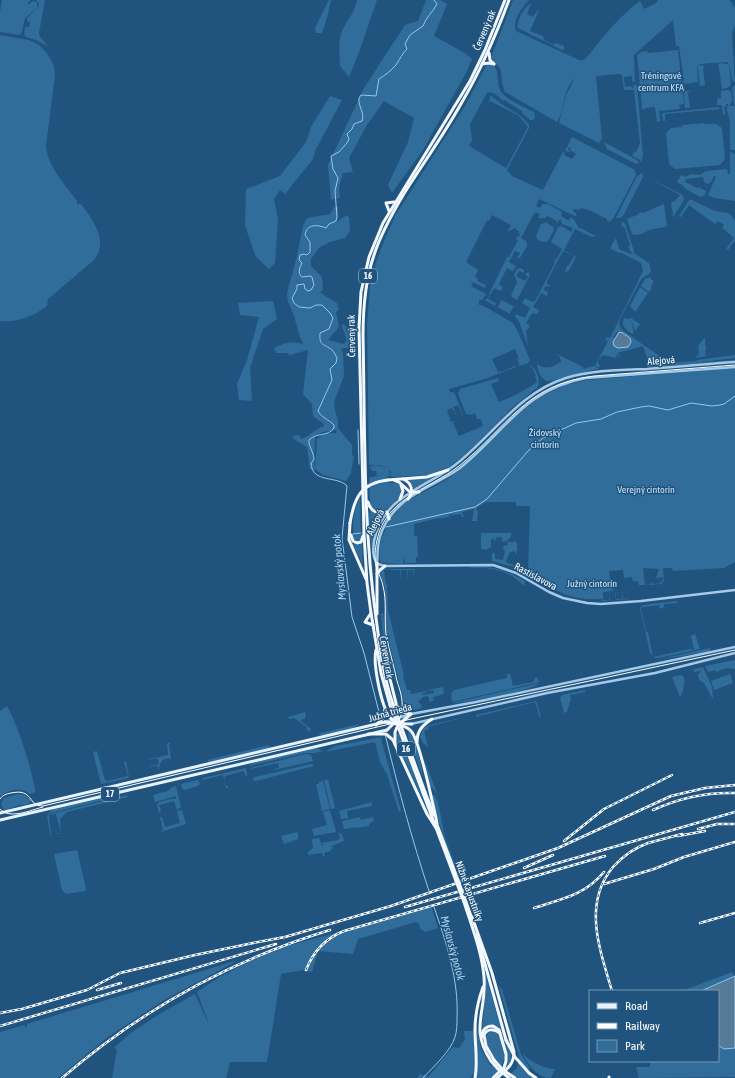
<svg xmlns="http://www.w3.org/2000/svg" width="735" height="1078" font-family="'Asap Condensed',sans-serif">
  <style>
    .green { fill: #306d9a; fill-rule: evenodd }
    .water { fill: #557b99; stroke: #98c7e8 }
    .lines { fill: none; stroke-linecap: round; stroke-linejoin: round }
    .stream { stroke: #98c7e8; stroke-width: 1 }
    .tertiary { stroke: #a4cae7; stroke-width: 2.5 }
    .primary { stroke: #e6f2fd; stroke-width: 3 }
    .trunk { stroke: #f2f8fe; stroke-width: 3 }
    .tram { stroke: #fff; stroke-width: 1 }
    .rail-casing { stroke: #fff; stroke-width: 2.5 }
    .rail { stroke: #20547e; stroke-width: 1; stroke-dasharray: 3; stroke-linecap: butt }
    .trunk-bridge { stroke: #f2f8fe; stroke-width: 3 }
    .labels { text-anchor: middle; stroke-width: 3; stroke-linejoin: round; paint-order: stroke }
    .shield { fill: #20547e; stroke: #bcccd8; stroke-width: 1 }
    .shield-label { font-size: 9px; font-weight: bold; fill: #fff }
    .street-label { font-size: 10px; fill: #fff; stroke: #20547e }
    .park-label { font-size: 10px; fill: #c7e2f5; stroke: #20547e }
    .water-label { font-size: 11px; font-style: italic; fill: #afd4ef; stroke: #20547e }
  </style>
  <rect width="100%" height="100%" fill="#20547e"/>
  <!-- green -->
  <g class="green">
    <path d="M2,0H31L28,2V5L33,1L37,2V8L25,18L22,31L20,35L0,32V12Z"/>
    <path d="M36,0H45L39,33L40,37L49,47L36,40L26,37L24,34L25,27H29L30,22L27,21V18L38,7L39,3Z"/>
    <path d="M329,0H331L327,18L322,33H316L315,28Z"/>
    <path d="M357,0H377L359,52L349,77L340,66C340,56 338,43 341,34C346,20 355,14 357,0Z"/>
    <path d="M426,0H440L447,4L434,36L465,53L472,59L467,71L423,150L392,193L388,185L408,142L414,118L384,101L367,125L349,158L353,172L343,173L339,187L340,198L331,200L328,165L364,88L405,25L418,21Z"/>
    <path d="M513,0H529C522,7 512,21 516,31L579,60H584L588,56C605,34 618,18 640,1L644,9L656,3L658,0H730L735,8V25L732,34L735,81L733,82C730,76 732,68 727,62L700,64L697,67L698,82L684,84L685,91H693L688,92L690,108H685L683,81L684,80L679,46H676L673,20L634,55L635,82L632,81V76L624,77L625,87L631,86L632,89L633,88L634,84L637,86L643,156L641,162L639,159L632,156L634,152H636L640,143L634,90H624L622,75L619,74L596,76L602,138L599,143L559,123L566,95L575,78C561,92 566,108 557,122L505,92L502,83L501,70L491,57L504,24L513,28L504,24Z"/>
    <path d="M531,3L527,14L533,17L538,10H539L530,31L543,36L544,40L554,45L555,43L564,46V49L562,50L518,28C516,20 525,7 531,3Z"/>
    <path d="M0,35L29,40L39,45L47,53L54,66L55,75L46,145C47,166 65,184 77,201V204H81C93,220 109,241 94,260L48,299L47,306C33,316 18,323 0,321Z"/>
    <path d="M678,50L684,104L679,105L680,109L660,111L659,107L660,121L657,122L655,107L645,108L644,110L642,109L637,55L641,52L647,51L648,53Z"/>
    <path d="M719,63L727,64L729,66L731,85L727,88L722,89L719,68L718,66Z"/>
    <path d="M487,64L494,66C499,72 497,78 499,87C501,98 524,107 534,112L535,117L533,120H530L522,113V111L504,100L503,101C498,96 494,91 487,93L470,124L472,140L469,146L506,168L528,127L519,116L488,100L491,99L489,97L491,96L506,107L521,116L529,125V128L507,170L512,176L543,190L563,152L565,153L564,155L572,159L576,154L570,150L571,148L569,147L568,149L571,152L565,151L572,137L635,170L636,175L614,217L610,222L607,221V219L589,210L581,208L579,210L574,209L573,210L577,215L575,216L539,199L536,206L540,208L542,204H548L562,212L561,216L569,221L571,217L575,221L578,227L596,236L592,237L575,229L564,250L576,257L569,270L566,272H565L567,266L569,265L574,256L563,251L547,281V284L551,287L545,286L544,290L548,292L547,296L541,293L533,307L539,310L537,314L532,313L526,323L530,326L526,331L528,346L519,322L515,316L516,314L525,318L530,308L522,303L525,298L532,302L535,301L555,263L554,262L556,258L557,259L562,249L551,242L558,227L562,226L571,232L573,228L562,224L561,220L560,219L556,224L557,221L547,216L546,218H538L540,214L535,212L521,238L527,242V246L520,258H517L520,253L515,251L509,262L516,266L514,270L512,271L507,268L499,284L503,288L501,291L494,288L488,299L495,303L496,302L495,306L485,300L486,299H487L490,295L489,294L507,257H509L518,240L515,239L520,235L519,232L515,228L509,231L507,230L508,229H509L511,225L492,215L489,221L487,220L466,262L478,270L475,277L478,279L477,281L486,285L485,288L473,282L471,286L486,294L483,299L479,301V305H482L513,323L518,332L530,360L528,363L519,366V363L517,359H519L515,349L492,359L498,372L500,371L501,372L513,367L514,365L516,367L488,378L449,389L450,392H453L455,394L463,415H460L462,414L458,405L453,407L457,417L452,408L447,410L451,422L455,421V422L453,423L459,436L483,426L481,419H477L475,413L470,415L466,414L458,394L460,389L498,378L499,381L491,384L499,402C513,397 526,390 537,382L535,376H536L532,367H530V365C537,369 540,379 538,387L514,406L467,453L449,467L430,475L392,477L390,476L391,471L389,470L390,476L387,477L388,483H398C409,494 389,510 379,512L372,509L370,502L369,479L372,476L371,488L372,477L377,476L376,471H372L370,467C377,463 382,467 389,469L380,465H371L369,464L367,325L370,287L376,263L382,246L395,216L465,106Z"/>
    <path d="M702,65L705,67L703,69L705,85L700,86L698,69V66Z"/>
    <path d="M735,85V150H730V121L727,110L728,104H726V106L724,107L725,115H723L722,105H717V99L721,98V91L728,90L731,92L732,101L729,106H734L732,88Z"/>
    <path d="M330,96L342,100L315,151L313,159L285,194L280,190L274,199L278,220L275,263L269,269L256,257L245,226L246,189L280,176L306,142L311,127Z"/>
    <path d="M718,107L720,109L665,114V121H663L662,113Z"/>
    <path d="M705,123V124H716L722,128L725,159L720,165L675,169L669,164L666,133L671,128L682,127V125Z"/>
    <path d="M604,142L637,160L639,163L636,164L607,149Z"/>
    <path d="M730,152H731L735,154V201L714,198L708,195L716,177L714,176L711,182L708,184L704,182L703,177L686,179L685,182L697,188L698,187L706,191L705,195L700,197L686,189L682,185L677,182L681,175L685,177L691,174L700,175L706,171L727,169L728,174H730Z"/>
    <path d="M641,173L643,175V177L623,216L620,218H616L636,178Z"/>
    <path d="M647,177L683,195L682,196L684,198V200L675,214L673,218V215H671L673,214L671,203L676,200L680,195Z"/>
    <path d="M689,200H692L715,211L728,213L732,216L735,221V240L728,250L726,249L723,253L734,238L722,228L724,225L718,221L715,224L689,205L681,217L679,216Z"/>
    <path d="M664,204L667,226C662,228 656,228 650,230C644,232 639,237 632,234L627,219L639,214V212L643,213Z"/>
    <path d="M338,206V218L336,222L347,215L349,218L350,231L345,238L330,242L320,247L311,259V266L322,277L323,290L320,292L325,296L337,303L339,310L336,312L339,327L328,340L344,344L347,340L342,326L343,324C350,329 350,340 349,348H343L341,350L343,353L344,376L334,402L335,410L338,421V428L352,445V455L354,456L351,473L346,481L323,475L315,469L317,439L325,433H336L337,430L323,432L315,436L314,463L315,470L310,469L307,447L295,440L292,436L299,435L301,439C310,436 315,429 324,426V424L313,416L312,404L303,394L308,350L290,355L287,353H276L274,348C284,343 291,341 302,344L303,343L300,337L293,313L288,302L287,293L297,256L303,226L307,218L330,214L334,207Z"/>
    <path d="M546,222L553,227L554,230L548,241L543,242L538,240L536,236L541,224Z"/>
    <path d="M622,222L625,223L624,225L625,224L635,254L649,263L651,271L649,274L642,278L620,319L619,324L621,329L669,363V365L670,363L697,361V360L735,355V358L693,363L735,360V361L647,367L649,363L643,346L617,353L621,358L616,355L615,356L617,358L603,355L599,359L598,364L600,365V367L595,366L608,341L605,340L606,338L605,337L610,338L643,271L641,263L620,252L619,253L611,249V246L616,238L619,249L633,255L628,247L630,246L625,228L621,225ZM618,331L623,332L631,338V343L628,347L620,348L614,347L613,344L614,338L613,337Z"/>
    <path d="M520,268L524,270V273L519,271L516,276L525,281L528,277L525,274L528,272L530,275L517,300L511,296L517,282L514,275L517,269Z"/>
    <path d="M651,277V280H653V284L651,286L652,288L649,292L641,286L645,279Z"/>
    <path d="M640,287L648,293L635,312L630,306Z"/>
    <path d="M502,299V300L513,306L514,305L510,314L498,307Z"/>
    <path d="M273,301L277,319L263,329L250,368L252,401L239,400L237,384L247,360L259,317L240,315L238,303Z"/>
    <path d="M624,318L629,319L631,318L640,324L635,331L631,319L634,333L632,334C625,329 621,326 624,318Z"/>
    <path d="M705,337V346H706L705,355L707,356L695,358L699,354L698,346Z"/>
    <path d="M555,353L583,367V369L594,366L599,368L597,369C589,371 551,382 547,381C541,379 538,371 537,365V364C548,370 550,368 561,362L560,357Z"/>
    <path d="M735,368V562L724,568L673,571L672,568H663L664,582H662V584L649,585L652,582L653,584L661,583V581H663V577L656,578L659,569L643,568L645,585H639L638,581L633,582L632,577L624,578L623,570L609,571L611,588H613V591L603,592V600H609V594H607L611,593L609,594L610,600H616L615,593H613H617H616V599H622V593H620L624,592L622,593L623,599L629,598L628,592H626L628,591L629,599L602,601V599C575,601 559,593 537,580L539,575L537,573V570H536L535,581L519,572L518,570L532,578L522,572L528,574L530,506H516V502H486L476,508L478,512L477,521H472L474,509L462,512L464,517H462L461,514L449,515V517L434,519L414,524V536H417L418,557H416V563H405L404,556L403,564L384,563L380,562L379,550L382,537L390,519L401,506L411,499L446,480L462,468L517,415L534,401L548,393L565,385L587,380Z"/>
    <path d="M436,477L413,489L411,483L407,479Z"/>
    <path d="M360,498L361,539L358,542L354,540C352,526 353,510 360,498Z"/>
    <path d="M370,510L376,514L383,515L376,529L371,548L369,520Z"/>
    <path d="M481,533H512L510,538L506,541L502,542V537H497L494,542V538L491,540V547L486,550L481,549Z"/>
    <path d="M515,541L517,543V556L515,551L509,553L506,562L515,566L514,567L492,561V553H495V559L503,560L505,551L503,549L504,547L502,546L508,545L507,542H513Z"/>
    <path d="M352,543L356,545L362,544L363,565Z"/>
    <path d="M471,567C493,566 504,570 523,580L525,582L524,586C509,570 490,567 469,568Z"/>
    <path d="M386,569H414V579L413,570H408L407,582V570H401V582L400,570H391L390,569L384,570L385,580L387,586L388,611L404,675L403,676L407,690H410L411,694L426,691L427,692L423,693V695L434,693L433,690L428,691V690L443,687L444,694L433,697L434,700L430,702L428,696L423,697L418,702L421,704L422,708L414,710L405,707L387,633L385,619V588L380,573L382,570Z"/>
    <path d="M677,601V603L664,604V607L660,609L659,605L643,607L641,608L646,632H648L653,657L690,649L694,650L691,636L695,634L700,649L659,658H655L650,653L640,608L643,605Z"/>
    <path d="M381,613H383L385,633L395,681L392,676L383,637Z"/>
    <path d="M710,648V651L706,652L657,660Z"/>
    <path d="M735,660V669L726,668L716,672L715,670L708,672L705,666Z"/>
    <path d="M703,667L712,687L713,698H712L704,683L699,680L698,674L701,672V671L694,672V670H690Z"/>
    <path d="M507,674H510L513,686L533,682L535,678L538,677L537,681L539,680V682L452,702L451,693L454,690L507,678Z"/>
    <path d="M730,674L733,683L714,690L711,681Z"/>
    <path d="M681,675L684,677C685,682 683,694 680,697L672,677Z"/>
    <path d="M539,683C534,691 464,703 452,703Z"/>
    <path d="M585,690V692L570,695L571,699L567,712L564,713L560,698L562,695Z"/>
    <path d="M536,701L541,716L540,718L535,702L479,716L477,718L476,715Z"/>
    <path d="M7,706C20,730 29,762 35,788V792L30,794C22,787 8,789 0,797V711Z"/>
    <path d="M305,712L306,718L300,720L311,729L309,732L306,728L307,727L294,718L289,719L288,717Z"/>
    <path d="M472,715L428,727L429,729L424,731L428,747L423,743L420,737L423,729L426,726Z"/>
    <path d="M359,724C354,730 324,738 317,734Z"/>
    <path d="M409,731C418,742 421,766 424,780L409,740L408,733Z"/>
    <path d="M396,734H399L424,802L398,746Z"/>
    <path d="M382,737L381,739L401,811L399,812L387,774L380,762L375,742L325,752L335,746Z"/>
    <path d="M168,743H170L169,745L171,759C162,757 159,763 159,771L157,765L150,767V766L159,764L157,758L149,760V759L168,755L167,744Z"/>
    <path d="M269,745L270,748L219,760L208,762V760L215,758Z"/>
    <path d="M312,748L319,749L323,751L314,753H305L249,766L253,763Z"/>
    <path d="M279,749L281,750L147,780V781L46,805Z"/>
    <path d="M97,751L105,780L108,781L128,776L124,762L126,761L129,778L101,784L93,752Z"/>
    <path d="M280,752L167,780L46,807L148,783V784Z"/>
    <path d="M305,754L313,755H311L313,761L274,770L273,769L279,768L278,763L250,769V768Z"/>
    <path d="M424,759L439,798L436,792L430,786Z"/>
    <path d="M311,764H313L314,766L256,781L252,780L255,777Z"/>
    <path d="M246,768L247,776H246L243,771L226,776L224,778L226,786H228V788H226L223,775L203,780V778Z"/>
    <path d="M198,780L200,784L198,786L184,790L182,788L181,784Z"/>
    <path d="M324,780H328L335,808L331,809Z"/>
    <path d="M323,781L330,809L322,811L316,784H319V782Z"/>
    <path d="M176,786L181,807L177,810L174,801L159,805L161,811L159,813L157,806L159,802L171,799H176V796L155,802L153,795L168,791L172,787Z"/>
    <path d="M18,794L25,795L32,801L26,805H19L6,810L3,809L1,804L4,798Z"/>
    <path d="M431,794L435,796L438,802L445,837L455,865L454,866L436,814Z"/>
    <path d="M111,795V798L47,814L55,808Z"/>
    <path d="M127,795L128,797L67,812L60,819L61,833L60,834H55L61,833L56,814L49,815L51,834H53L50,835L47,815Z"/>
    <path d="M372,802V806L347,811L348,818L341,819L339,811Z"/>
    <path d="M182,810L186,824L161,832V831L163,830L160,817H162L165,827L180,823L177,811Z"/>
    <path d="M330,810L336,832L314,836L312,829L327,825L323,812Z"/>
    <path d="M360,817L361,820L373,817L374,821L369,824V826L355,828V827L346,829H344L342,821Z"/>
    <path d="M298,832V839L284,844L281,836Z"/>
    <path d="M339,833L342,834L344,841L331,846L333,848L331,849V851L324,853L325,856H323L322,853L308,855V852L313,848L312,839L319,838L322,846L323,845L322,843L338,840L340,838Z"/>
    <path d="M77,850L86,889L85,891L66,894L62,890L54,854Z"/>
    <path d="M431,906L438,928L425,932L420,929L419,924L416,922L358,939L353,954L318,951L312,972L304,970L281,974L267,1062H230L226,1078H112L117,1049L114,1048C137,1025 167,1010 195,994L210,1027L197,992L221,976L274,949L344,931Z"/>
    <path d="M235,961V962L164,1000L108,1037L58,1078H0V1032L24,1025L25,1027H27V1024Z"/>
    <path d="M484,968L504,1040L509,1039C512,1050 514,1058 506,1068L507,1054L500,1029L493,1025L486,1026L482,1030L486,989Z"/>
    <path d="M732,972L734,976L701,991H682Z"/>
    <path d="M499,987L502,989L521,1054L526,1062L525,1064L527,1063L530,1068L526,1073L534,1078H506L517,1068L519,1057Z"/>
    <path d="M473,1018L475,1067L473,1077V1074L470,1078H417L420,1074L428,1077L453,1047L459,1048L465,1039L464,1031H473Z"/>
    <path d="M476,1023L481,1049L491,1066L497,1061C492,1054 478,1036 491,1031L498,1033C508,1053 507,1064 491,1078H476Z"/>
    <path d="M718,1045L724,1049L735,1048V1077L639,1078L636,1067H650V1061H718Z"/>
    <path d="M522,1053C531,1062 542,1068 555,1069L551,1078C537,1078 528,1064 522,1053Z"/>
  </g>
  <!-- water -->
  <g class="water">
    <path d="M619,332L623,333L630,338L631,342L628,347L618,348L614,346L613,342Z"/>
    <path d="M735,976V1048L724,1049L718,1045V991H701Z"/>
  </g>
  <g class="lines">
    <!-- stream -->
    <g class="stream">
      <path d="M358,430L359,464"/>
      <path d="M386,527L475,507L487,499L528,451L543,438L576,423L601,419L617,412L641,407L649,406L668,410L691,403L712,406L720,405L724,404L735,396"/>
      <path d="M371,531L375,530"/>
      <path d="M353,534L361,533"/>
      <path d="M381,720L364,653L352,617L342,538L347,486C337,475 312,484 311,463L314,460C314,452 308,446 309,440C317,432 328,437 334,428V425C328,419 322,418 318,411L332,380L330,369L336,363L337,358C336,356 334,352 332,350C324,343 319,347 320,333L329,329L333,318L330,313L322,305H316L310,308L299,307L294,303L292,298L297,289V285L304,284L305,289L308,291L311,290L314,285L312,277L310,276L302,277C297,273 300,267 302,263L299,260L300,255L304,254L307,255L310,252V242L305,235C307,223 318,225 326,228L329,224L336,221L337,217L335,191L338,178L333,169L331,156L339,152L347,143L349,139L347,134L352,129L354,124L362,121C365,112 358,107 359,98L361,95L376,96L379,79C385,75 391,71 396,65C400,59 402,54 407,49L405,44L410,35L423,26C426,17 433,12 437,4L434,0"/>
      <path d="M385,734C398,787 412,840 429,891"/>
      <path d="M423,1078C433,1067 451,1051 455,1037C457,1031 457,1024 457,1018C459,980 446,942 434,907"/>
    </g>
    <!-- tertiary -->
    <g class="tertiary">
      <path d="M735,362C706,364 677,367 647,369C621,370 592,370 566,378C521,392 495,432 460,461C429,488 383,494 374,541C373,549 372,558 378,564L385,566L493,565L516,573L549,592L563,598L587,603L601,604L641,601L735,590"/>
      <path d="M377,562C378,557 377,552 378,547C379,535 385,523 392,514C408,493 438,484 460,468C504,433 524,389 586,378L735,367"/>
      <path d="M385,722L411,714L476,702L735,647"/>
      <path d="M411,724L547,693L655,673L735,653"/>
    </g>
    <!-- primary -->
    <g class="primary">
      <path d="M0,813L385,722"/>
      <path d="M0,820L387,730"/>
    </g>
    <!-- trunk -->
    <g class="trunk">
      <path d="M489,53L490,60L494,64"/>
      <path d="M482,64L489,63L494,64"/>
      <path d="M389,211L386,203L394,202"/>
      <path d="M403,479C412,483 414,491 408,499"/>
      <path d="M388,480L427,477L448,470"/>
      <path d="M394,480L399,482L410,492H419"/>
      <path d="M400,499L403,491L401,485"/>
      <path d="M368,502C371,512 377,514 387,512L389,519"/>
      <path d="M350,523L349,540L366,579"/>
      <path d="M351,535L353,541L357,543L361,542L363,536"/>
      <path d="M377,563V614"/>
      <path d="M377,574L380,570L385,566"/>
      <path d="M371,613L365,622L373,625"/>
      <path d="M381,643L396,703L397,714"/>
      <path d="M376,650C373,663 381,713 394,721C398,723 407,724 412,724"/>
      <path d="M393,704C383,676 380,647 376,618C363,525 365,429 363,336C363,308 365,281 374,255C381,233 393,212 405,192C424,162 445,133 462,102C481,70 496,35 509,0"/>
      <path d="M390,705L381,673L371,613L367,583L364,534L359,328L361,292L369,257L383,223L470,81L485,50L505,0"/>
      <path d="M398,707L402,712L411,714"/>
      <path d="M385,722C393,723 406,725 411,731C419,739 434,809 437,823"/>
      <path d="M376,725L383,718L385,709"/>
      <path d="M387,730L394,723"/>
      <path d="M368,734H386L393,740L427,814L436,828"/>
      <path d="M417,742C417,730 423,725 432,719"/>
      <path d="M395,743V732L398,725L411,714"/>
      <path d="M425,792L434,815"/>
      <path d="M423,793L456,881"/>
      <path d="M436,822L458,880"/>
      <path d="M464,902C472,927 482,952 484,977C487,1012 469,1028 491,1061"/>
      <path d="M466,902L472,919"/>
      <path d="M472,917L492,973L514,1052C514,1065 506,1070 497,1078"/>
      <path d="M477,935L506,1040"/>
      <path d="M482,1037C482,1030 486,1026 493,1026L499,1030L506,1054V1061L503,1071"/>
      <path d="M494,1060L486,1046L484,1035C487,1028 494,1029 500,1033"/>
      <path d="M529,1073L536,1078"/>
      <path d="M609,1077V1078"/>
      <path d="M475,1078C478,1062 475,1046 475,1030C475,1016 478,1001 483,987"/>
      <path d="M493,1078L501,1070"/>
    </g>
    <!-- tram -->
    <g class="tram">
      <path d="M395,724C400,719 402,715 402,708C403,699 400,690 397,681C394,666 389,650 386,634C384,618 387,601 383,586C382,580 379,575 377,569C374,562 375,552 376,545C383,498 427,491 459,466C507,428 525,384 594,376L735,365"/>
      <path d="M0,799C3,795 6,794 11,793C34,788 27,806 43,806L411,719L735,650"/>
      <path d="M0,809C9,820 31,810 43,807"/>
    </g>
    <defs>
      <g id="rail">
        <path d="M653,810C679,798 707,792 735,793"/>
        <path d="M698,829L717,824H735"/>
        <path d="M678,836L705,831"/>
        <path d="M564,841L604,809L672,775"/>
        <path d="M648,843L682,834"/>
        <path d="M524,868L553,855"/>
        <path d="M604,884L654,869L684,857L735,842"/>
        <path d="M405,907L735,812"/>
        <path d="M534,908C562,899 585,895 604,872"/>
        <path d="M700,923L735,913"/>
        <path d="M306,970C313,952 326,938 344,931L605,856"/>
        <path d="M97,990L121,983"/>
        <path d="M612,991C600,950 582,904 613,867C623,856 634,848 648,843"/>
        <path d="M0,1013L22,1009L87,990L120,973L195,955L253,943L285,937L391,906L558,848L671,796L705,788L735,785"/>
        <path d="M0,1026L276,944"/>
        <path d="M62,1078C140,1011 231,960 330,930"/>
      </g>
    </defs>
    <!-- rail casing -->
    <use href="#rail" class="rail-casing"/>
    <!-- rail -->
    <use href="#rail" class="rail"/>
    <!-- trunk-bridge -->
    <g class="trunk-bridge">
      <path d="M350,523C354,499 360,483 388,480"/>
      <path d="M393,704L425,792"/>
      <path d="M390,705L423,793"/>
      <path d="M458,880L466,902"/>
      <path d="M456,881L464,902"/>
      <path d="M506,1040L515,1057L529,1073"/>
      <path d="M494,1060L503,1070L515,1078"/>
      <path d="M491,1061L498,1069L509,1078"/>
    </g>
  </g>
  <g class="labels">
    <!-- shield labels -->
    <g class="shield">
      <rect x="359" y="269" width="18" height="14" rx="3"/>
      <rect x="397" y="742" width="18" height="14" rx="3"/>
      <rect x="101" y="787" width="18" height="14" rx="3"/>
    </g>
    <g class="shield-label">
      <text x="368" y="279">16</text>
      <text x="406" y="752">16</text>
      <text x="110" y="797">17</text>
    </g>
    <!-- street labels -->
    <g class="street-label">
      <text transform="translate(484 30) rotate(-67)" y="4">Červený rak</text>
      <text transform="translate(351 336) rotate(-91)" y="4">Červený rak</text>
      <text transform="translate(661 360) rotate(-4)" y="4">Alejová</text>
      <text transform="translate(375 522) rotate(-64)" y="4">Alejová</text>
      <text transform="translate(536 576) rotate(28)" y="4">Rastislavova</text>
      <text transform="translate(387 657) rotate(80)" y="4">Červený rak</text>
      <text transform="translate(390 712) rotate(-16)" y="4">Južná trieda</text>
      <text transform="translate(470 891) rotate(70)" y="4">Nižné Kapustníky</text>
    </g>
    <!-- park labels -->
    <g class="park-label">
      <text x="661" y="79">Tréningové<tspan x="661" dy="12">centrum KFA</tspan></text>
      <text x="545" y="436">Židovský<tspan x="545" dy="12">cintorín</tspan></text>
      <text x="646" y="493">Verejný cintorín</text>
      <text x="592" y="587">Južný cintorín</text>
    </g>
    <!-- water labels -->
    <g class="water-label">
      <text transform="translate(339 567) rotate(-95)" y="4">Myslavský potok</text>
      <text transform="translate(453 948) rotate(75)" y="4">Myslavský potok</text>
    </g>
  </g>
  <!-- legend -->
  <rect x="589" y="990" width="130" height="72" fill="#20547e" stroke="#7998b2"/>
  <rect x="597" y="1003" width="20" height="6" fill="#e6f2fd" stroke="#7998b2"/>
  <text x="625" y="1010" font-size="12" fill="#ffffff">Road</text>
  <rect x="597" y="1023" width="20" height="6" fill="#ffffff" stroke="#7998b2"/>
  <text x="625" y="1030" font-size="12" fill="#ffffff">Railway</text>
  <rect x="597" y="1040" width="20" height="12" fill="#306d9a" stroke="#7998b2"/>
  <text x="625" y="1050" font-size="12" fill="#ffffff">Park</text>
</svg>
